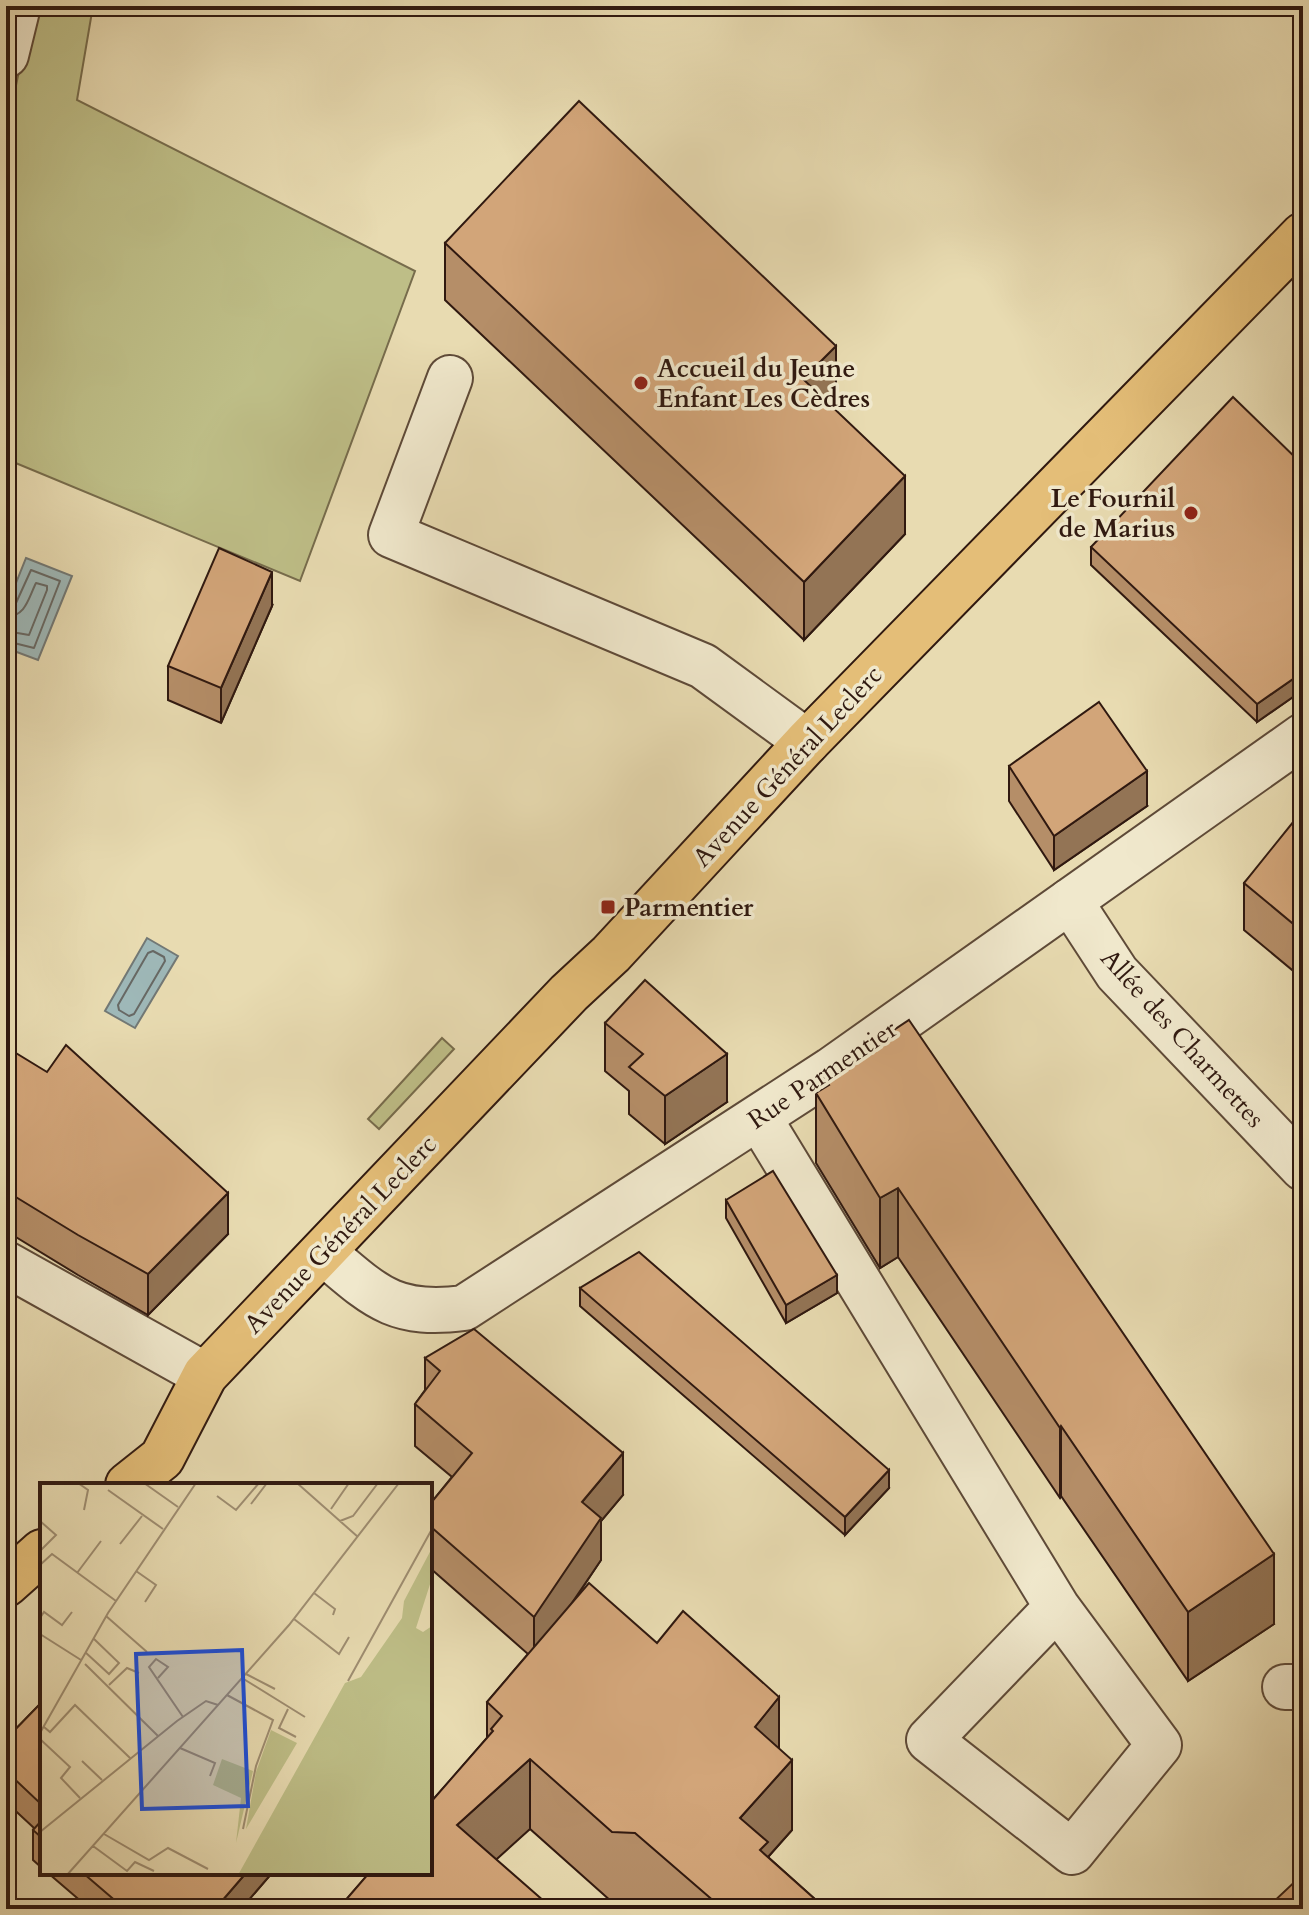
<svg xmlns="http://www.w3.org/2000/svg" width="1309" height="1915" font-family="Cardo,serif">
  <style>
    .green { fill: #bebe87; stroke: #776c4c; stroke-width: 2 }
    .water { fill: #9eb8b8; stroke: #727875; stroke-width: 2 }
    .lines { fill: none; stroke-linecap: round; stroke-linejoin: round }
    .shore { stroke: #676864; stroke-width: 2 }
    .minor-casing { stroke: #5e4a38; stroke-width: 48 }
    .major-casing { stroke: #301910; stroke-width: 48 }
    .minor { stroke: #f0e8cc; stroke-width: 44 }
    .major { stroke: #e4be78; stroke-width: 44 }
    .wall { fill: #b58e68; stroke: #301910; stroke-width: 2 }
    .shaded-wall { fill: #937455; stroke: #301910; stroke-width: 2 }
    .building { fill: #d2a579; stroke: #301910; stroke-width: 2 }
    .poi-dot { fill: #8f2418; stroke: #f0e8cc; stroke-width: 3 }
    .labels { text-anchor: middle; stroke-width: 7; stroke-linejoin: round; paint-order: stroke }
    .poi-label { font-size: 26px; font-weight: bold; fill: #301910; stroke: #f0e8cc; text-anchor: start }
    .street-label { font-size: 26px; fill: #301910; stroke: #f0e8cc }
    .inset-road { fill: none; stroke: #9e8d71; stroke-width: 2 }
    .view { fill: #1d4ed8; fill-opacity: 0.15; stroke: #1d4ed8; stroke-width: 4 }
    .inset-edge { fill: none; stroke: #301910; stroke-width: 4 }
  </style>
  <rect width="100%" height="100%" fill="#e8dbb1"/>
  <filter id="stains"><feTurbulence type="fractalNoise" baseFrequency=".0025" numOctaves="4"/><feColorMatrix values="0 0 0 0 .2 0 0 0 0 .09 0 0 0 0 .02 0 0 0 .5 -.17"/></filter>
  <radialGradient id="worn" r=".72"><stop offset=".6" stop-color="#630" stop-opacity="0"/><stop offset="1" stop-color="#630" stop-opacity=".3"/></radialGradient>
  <!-- green -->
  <g class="green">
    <path d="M33,6H93L77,100L415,271L300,581L6,459V132Z"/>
    <path d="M442,1038L454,1049L379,1129L368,1119Z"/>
  </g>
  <!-- water -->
  <g class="water">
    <path d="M26,558L72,576L38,660L6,648V608Z"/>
    <path d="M147,938L178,956L135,1028L105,1011Z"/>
  </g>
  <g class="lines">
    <!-- shore -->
    <g class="shore">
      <path d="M6,607L16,603L31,570L60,581L34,648L6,641"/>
      <path d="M6,617C26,616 28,599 36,583L47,586V590L29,635L6,631"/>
      <path d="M153,951L164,957L165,961L134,1014L129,1016L119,1010L118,1005L148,953Z"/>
    </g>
    <defs>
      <g id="minor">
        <path d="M6,55L18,6"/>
        <path d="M450,378L391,535L703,666L807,742"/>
        <path d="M1070,901L1117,973L1303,1168"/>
        <path d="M759,1118L1057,1607L1159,1745L1072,1852L929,1740L1057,1607"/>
        <path d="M323,1252C375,1296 393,1317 464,1308L831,1070L1303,736"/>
        <path d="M6,1264L205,1375"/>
        <path d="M1285,1687H1303"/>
      </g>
      <g id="major">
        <path d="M128,1485L162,1458L205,1375L569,993L611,954L807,742L1303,235"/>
        <path d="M6,1584L42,1552"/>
      </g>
    </defs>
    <!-- minor casing -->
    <use href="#minor" class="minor-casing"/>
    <!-- major casing -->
    <use href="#major" class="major-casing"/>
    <!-- minor -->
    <use href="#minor" class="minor"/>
    <!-- major -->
    <use href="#major" class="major"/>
  </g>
  <!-- wall -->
  <g class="wall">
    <path d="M445,243L836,403L832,407L905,534L804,640L445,300Z"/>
    <path d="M1303,465V690L1257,722L1091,565V547Z"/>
    <path d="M272,606L221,723L168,700V666Z"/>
    <path d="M1009,766L1147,806L1054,870L1009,801Z"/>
    <path d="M1303,820V979L1244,930V883Z"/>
    <path d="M605,1023L727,1102L665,1144L629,1114V1091L605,1071Z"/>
    <path d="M6,1047L228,1234L148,1315L78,1275L6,1231Z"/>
    <path d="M823,1077L1274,1624L1188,1681L1061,1496L1060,1498L898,1257L880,1268L816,1163V1093L823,1089Z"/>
    <path d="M726,1200L837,1293L786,1323L726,1218Z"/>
    <path d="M580,1288L889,1488L845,1535L580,1306Z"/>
    <path d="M425,1358L623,1495L601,1521V1560L573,1602L657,1643L779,1749L792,1830L768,1857L826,1909H642L635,1903L612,1902L530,1829L338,1909L487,1738V1702L528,1654L430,1568V1504L452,1477L415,1446V1404L425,1390Z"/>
    <path d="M42,1702V1868L33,1860V1830L34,1828L6,1802V1739Z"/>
    <path d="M48,1873H272L241,1909H90Z"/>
  </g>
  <!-- shaded-wall -->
  <g class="shaded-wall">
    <path d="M836,346V403L803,437V379Z"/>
    <path d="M905,476V534L804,640V582Z"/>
    <path d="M272,572V606L221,723V688Z"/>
    <path d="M1303,672V690L1257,722V704Z"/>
    <path d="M1147,771V806L1054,870V836Z"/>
    <path d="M727,1054V1102L665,1144V1096Z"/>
    <path d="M898,1188V1257L880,1268V1198Z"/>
    <path d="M228,1193V1234L148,1315V1274Z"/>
    <path d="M837,1275V1293L786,1323V1305Z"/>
    <path d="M1061,1426V1496L1060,1498V1428Z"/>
    <path d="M623,1453V1495L601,1521V1560L534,1659V1617L582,1502Z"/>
    <path d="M889,1470V1488L845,1535V1517Z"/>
    <path d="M1274,1554V1624L1188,1681V1612Z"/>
    <path d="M779,1697V1766L755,1727Z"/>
    <path d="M530,1759V1829L457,1895V1825Z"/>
    <path d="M792,1760V1830L768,1857V1909L740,1818Z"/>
    <path d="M246,1873H272L241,1909H215Z"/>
  </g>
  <!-- building -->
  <g class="building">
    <path d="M579,101L836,346L803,379L905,476L804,582L445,243Z"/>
    <path d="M1233,397L1303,465V672L1257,704L1091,547Z"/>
    <path d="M219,548L272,572L221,688L168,666Z"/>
    <path d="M1099,702L1147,771L1054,836L1009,766Z"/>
    <path d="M1298,816L1303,820V932L1244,883Z"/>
    <path d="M645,980L727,1054L665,1096L629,1067L643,1054L605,1023Z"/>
    <path d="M909,1020L1274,1554L1188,1612L1061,1426L1060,1428L898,1188L880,1198L816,1093L829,1085L823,1077Z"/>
    <path d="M66,1045L228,1193L148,1274L78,1235L6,1191V1047L47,1072Z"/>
    <path d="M773,1171L837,1275L786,1305L726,1200Z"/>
    <path d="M639,1252L889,1470L845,1517L580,1288Z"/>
    <path d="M474,1329L623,1453L582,1502L601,1518L534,1617L430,1526V1504L472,1453L415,1404L440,1371L425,1358Z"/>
    <path d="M589,1583L657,1643L683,1611L779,1697L755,1727L792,1760L740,1818L768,1842L760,1850L826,1909H723L635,1833L612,1832L530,1759L457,1825L553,1909H338L369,1873H430V1803L493,1731L491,1729L502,1716L487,1702Z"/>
    <path d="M42,1702V1805L6,1771V1739Z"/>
    <path d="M42,1820V1838L33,1830Z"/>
    <path d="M83,1873H246L215,1909H125Z"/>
    <path d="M1303,1874V1909H1274L1270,1905Z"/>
  </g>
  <!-- markers -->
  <g class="poi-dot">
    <circle cx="641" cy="383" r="8"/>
    <circle cx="1191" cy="513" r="8"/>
    <rect x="600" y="899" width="16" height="16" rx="4"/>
  </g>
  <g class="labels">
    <!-- poi labels -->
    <g class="poi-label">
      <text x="657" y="377">Accueil du Jeune<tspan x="657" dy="30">Enfant Les Cèdres</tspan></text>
      <text x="1175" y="507" text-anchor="end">Le Fournil<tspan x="1175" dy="30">de Marius</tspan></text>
      <text x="624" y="916">Parmentier</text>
    </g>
    <!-- street labels -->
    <g class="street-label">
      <text transform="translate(787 766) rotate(-47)" y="9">Avenue Général Leclerc</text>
      <text transform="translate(1183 1038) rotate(48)" y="9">Allée des Charmettes</text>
      <text transform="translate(822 1074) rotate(-34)" y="9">Rue Parmentier</text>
      <text transform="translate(340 1234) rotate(-46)" y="9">Avenue Général Leclerc</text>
    </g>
  </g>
  <!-- overview -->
  <g transform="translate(40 1483)">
    <rect width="392" height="392" fill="#e8dbb1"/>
    <path d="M392,65V95L376,145L383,149L392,143V392H198L305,200L321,194L362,135L364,118ZM231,247L257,260L206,346L216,289ZM182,276L213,288L196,360L201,315L173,302Z" fill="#bebe87"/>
    <path class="inset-road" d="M38,0L48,7L44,27M104,0L138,24M257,0L318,54M68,7L123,46M177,13L196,27L219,0M211,21L227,0M291,26L309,0M0,38L16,52L0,68M300,38L313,33L338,0M80,61L102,33M0,82L12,71L76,118M96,88L116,102L105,119M37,90L61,58M274,110L295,126L293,132M66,133L107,169M0,135L4,129L22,142L32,129M254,136L299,171L309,154M0,151L41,177M45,169L69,191L79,180L53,155M45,181L118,253M206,191L235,206M118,195L128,184L116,176L109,184L143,234M202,195L265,234M308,198L392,46M69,202L87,185L99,190M187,212L233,237L216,283L203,346M248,226L239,245L256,254M4,244L10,249L35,222L90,275M0,250L68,130L156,0M0,256L30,284L21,295L40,315M140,265L175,280L170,293M42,278L62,297M0,349L137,238L166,218L178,222M64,351L109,377L128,365L168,386M53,363L87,388L95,379L114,388M27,392L249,142L359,0"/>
    <path class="view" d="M202,167L208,323L102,326L96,171Z"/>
    <rect width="392" height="392" class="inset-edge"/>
  </g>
  <!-- margin -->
  <rect width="1309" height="1915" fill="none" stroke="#e8dbb1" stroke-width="32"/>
  <rect x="8" y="8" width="1293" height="1899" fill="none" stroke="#301910" stroke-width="4"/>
  <rect x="16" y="16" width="1277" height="1883" fill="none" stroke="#301910" stroke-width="2"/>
  <rect width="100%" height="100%" filter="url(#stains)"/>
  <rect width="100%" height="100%" fill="url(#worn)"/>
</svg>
